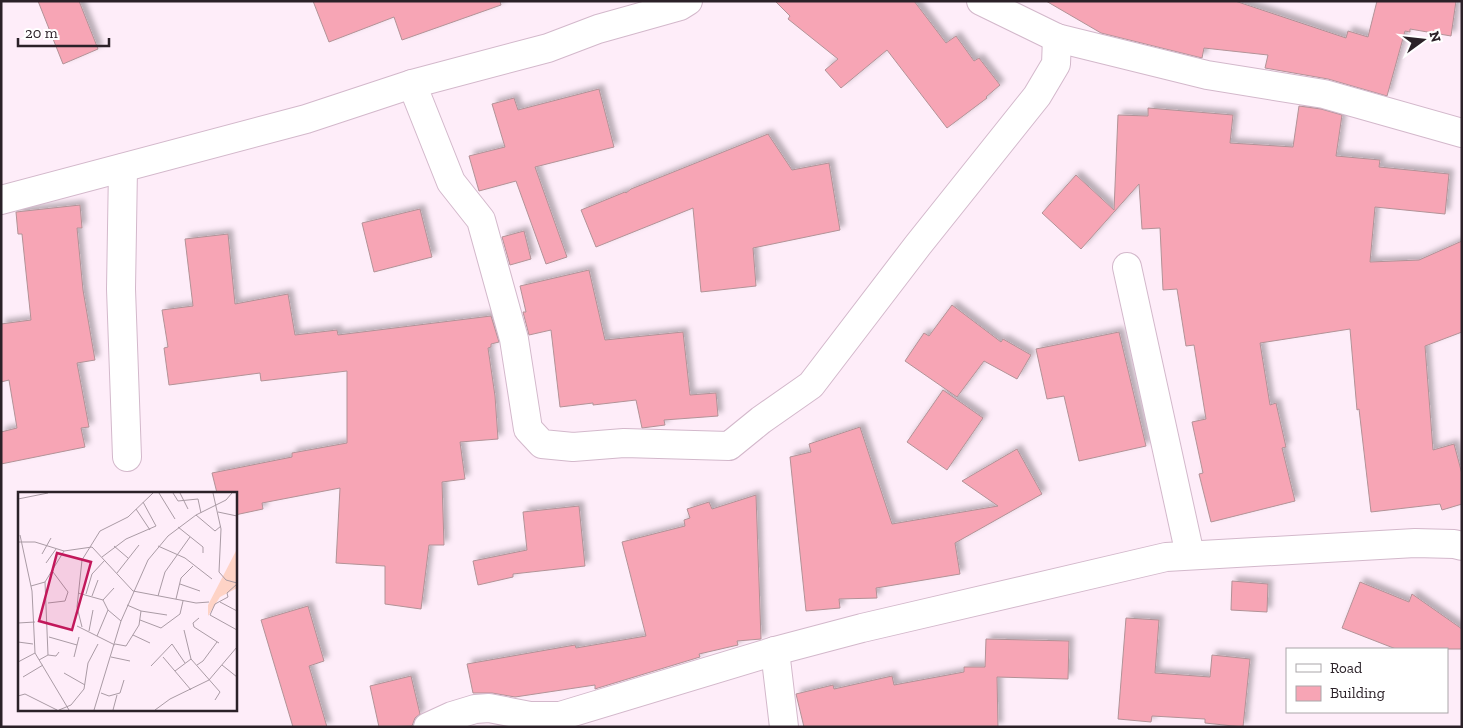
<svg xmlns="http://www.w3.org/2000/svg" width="1463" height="728" font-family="'Zilla Slab',serif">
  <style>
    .building { fill: #f7a5b5; stroke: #b29297; filter: url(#shadow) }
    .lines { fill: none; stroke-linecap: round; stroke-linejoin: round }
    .street-casing { stroke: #d3b8cb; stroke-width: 30 }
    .street { stroke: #fff; stroke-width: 28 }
    .inset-road { fill: none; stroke: #aa9ba5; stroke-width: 1 }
    .view { fill: #c2185b; fill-opacity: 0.15; stroke: #c2185b; stroke-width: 2.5 }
    .inset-edge { fill: none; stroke: #2b2128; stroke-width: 2.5 }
  </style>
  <defs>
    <filter id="shadow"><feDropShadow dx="4.5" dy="-4.5" stdDeviation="2.5" flood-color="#0004"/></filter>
  </defs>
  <rect width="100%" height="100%" fill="#feedf9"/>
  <!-- building -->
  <g class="building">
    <path d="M38,1H79L98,49L63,64Z"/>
    <path d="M313,1H500L501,5L402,40L394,17L329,42Z"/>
    <path d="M775,1H914L946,43L956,36L974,61L979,58L1000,85L986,97L987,98L947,128L887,50L841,88L825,70L838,59L788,19L790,16Z"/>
    <path d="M1046,1H1235L1346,38L1348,31L1368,37L1377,1H1456L1451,36L1410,29V32L1405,31L1387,96L1328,79L1265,68L1268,55L1204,48L1202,58L1101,33Z"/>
    <path d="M599,89L614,147L535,167L567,257L546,264L516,181L479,191L469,156L505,147L492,104L514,98L518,110Z"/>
    <path d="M1299,106L1321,109L1342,115L1336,156L1380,160L1379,167L1449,174L1445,214L1375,207L1370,262L1419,260L1462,241V332L1425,346L1433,450L1454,444L1462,474V504L1442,510L1440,504L1371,512L1359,409L1357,410L1350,329L1260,343L1270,405L1276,403L1286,447L1282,448L1295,501L1211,522L1199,474L1203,473L1192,422L1206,419L1194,345L1186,346L1177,289L1163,290L1160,228L1142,229L1139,184L1081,249L1042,213L1076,175L1114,210L1118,115L1148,116V108L1233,115L1230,143L1293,147Z"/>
    <path d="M768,134L792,170L829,163L840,230L753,248L756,286L701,292L693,208L596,247L581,210L625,192L626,193L631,189Z"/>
    <path d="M80,205L82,228H77L83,290L95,360L77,363L89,427L81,428L85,447L1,464V432L17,428L9,380L1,382V324L31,320L22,234H18L16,212Z"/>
    <path d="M420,209L432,257L374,272L362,223Z"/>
    <path d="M524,231L531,259L510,265L502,237Z"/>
    <path d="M228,234L235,304L288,294L295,335L337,330L338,335L491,316L499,342L491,344V347L488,348L495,396L498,439L460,442L465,479L442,482L444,545H429L421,609L385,604V566L336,563L340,488L262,503L263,509L235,515V493H217L212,473L292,457V453L347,443V371L261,381L260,373L169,385L164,348L168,347L162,310L193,306L185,239Z"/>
    <path d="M589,270L605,340L683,332L690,395L716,393L718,416L664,420L665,425L642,428L636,400L593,405V403L560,407L551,330L529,335L523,312H526L520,286Z"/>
    <path d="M952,305L1001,342L1003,339L1031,355L1017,379L984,361L957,397L905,361L924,333L929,336Z"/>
    <path d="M1119,332L1146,446L1079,461L1064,396L1047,399L1036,349Z"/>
    <path d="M943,390L983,418L947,470L907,442Z"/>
    <path d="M860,427L892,524L998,506L962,481L1017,449L1042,494L955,543L960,574L876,588L877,598L839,599L840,608L806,611L790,457L811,452L809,444Z"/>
    <path d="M756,495L761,639L737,641L738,645L699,654L700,657L598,688L595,689V685L515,697L492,693H473L467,664L575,645L576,648L646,636L622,542L685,526L684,520L690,518L687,509L709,502L712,509Z"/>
    <path d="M579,506L585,566L513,574V577L478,585L473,561L527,550L523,512Z"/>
    <path d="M1232,581L1268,584L1267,612L1231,610Z"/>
    <path d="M1360,582L1409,602L1412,594L1462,629V649H1396L1342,628Z"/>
    <path d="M308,606L324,661L309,666L327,727H293L261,620Z"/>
    <path d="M1126,618L1159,620L1155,673L1210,677L1212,655L1250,659L1243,727L1205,723V719L1152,716L1151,722L1118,719Z"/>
    <path d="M986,639L1069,641L1068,679L997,677L998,727H804L796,694L833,685L834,689L892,676L894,685L964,672V667H985Z"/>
    <path d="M411,676L420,714L415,718L412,726L379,727L370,686Z"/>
  </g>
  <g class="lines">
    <defs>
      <g id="street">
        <path d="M981,1L1057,38L1207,75L1324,94L1462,133"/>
        <path d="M412,84L451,182L481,220L514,339L528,429L542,444L573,447L624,443L729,446L761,420L811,385L918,245L1037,96L1056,64L1057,38"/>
        <path d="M123,168L121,289L127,457"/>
        <path d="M1,200L306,119L412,84L548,48L598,29L680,6L688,1"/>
        <path d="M1127,267L1190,555"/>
        <path d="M775,651L784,727"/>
        <path d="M428,727L452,716L475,709L489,708L530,716H560L775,651L862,628L1166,557L1415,543L1454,544L1462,546"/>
      </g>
    </defs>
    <!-- street casing -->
    <use href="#street" class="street-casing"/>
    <!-- street -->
    <use href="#street" class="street"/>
  </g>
  <!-- overview -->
  <g transform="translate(18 492)">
    <rect width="219" height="219" fill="#feedf9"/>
    <path d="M219,57V96L202,105L190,124V113Z" fill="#fed3c6"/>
    <path class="inset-road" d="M141,1L157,27M155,1L160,9L180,7L183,21M162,1L170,17M195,1L203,37L201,80L208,88L219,91M0,7L30,1M118,17L132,38M200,20L219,24M178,23L197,39L203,34M160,35L185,55V61M2,43L14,99L17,161L51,218M0,50H17L46,59L74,55L115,99L178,111L191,110M96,54L110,66M140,54L167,66L194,87M24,62L33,46M84,65L108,47L138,34L125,10M28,71L38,57M99,81L121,53M27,90L30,163M162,92L182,99M219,92L209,101L210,105L197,112L192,123L219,138M13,94L27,90L46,59M60,101L85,108L90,118L103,129M68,102L74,82L87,68M74,104L80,88M140,104L147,80L172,45M158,107L163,86L175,74M85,108L96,96M202,110L219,119M30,111L47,109L50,100L35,80M109,113L123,119L149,123M181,126L175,131L176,135L201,151M122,128L143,136L162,122L165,109M0,131L17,130M59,134L97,153M64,135L59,115L64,68L82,39L110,25L135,1M166,138L173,167L202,200L197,208M71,139L75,118M115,143L132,151M79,144L90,118M31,145L59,153M0,150L15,152M97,152L108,154L121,133L123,119M56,165L61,145M93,165L112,169M145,165L173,198M21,168L30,163L38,164L41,160M0,170L17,161M179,173L185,169L199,150M204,173L219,185M133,174L154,152L167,171M157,179L173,167M46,181L67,193M5,185L25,173M83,201L91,204L102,201L106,188M0,204L7,202L39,218M41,218L53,213L66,197L70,171L80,152M76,218L103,129L130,68L150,44L178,23L208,8L214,1M95,218L99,203M137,218L152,207L191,188L219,155"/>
    <path class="view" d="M39,61L73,70L54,138L21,129Z"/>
    <rect width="219" height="219" class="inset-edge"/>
  </g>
  <!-- border -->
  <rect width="1463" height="728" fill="none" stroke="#2b2128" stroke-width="5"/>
  <!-- legend -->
  <rect x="1286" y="648" width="162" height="65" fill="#ffffff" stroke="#aaa6a9"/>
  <rect x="1296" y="664" width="25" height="8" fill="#ffffff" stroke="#aaa6a9"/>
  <text x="1330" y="673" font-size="15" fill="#2b2128">Road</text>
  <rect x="1296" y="686" width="25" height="15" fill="#f7a5b5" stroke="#aaa6a9"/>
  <text x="1330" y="698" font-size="15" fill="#2b2128">Building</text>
  <!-- north arrow -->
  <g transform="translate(1423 40) rotate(75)" stroke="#ffffff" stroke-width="4" paint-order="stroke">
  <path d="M0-4L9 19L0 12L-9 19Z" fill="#2b2128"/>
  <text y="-8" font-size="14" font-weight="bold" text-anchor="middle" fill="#2b2128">N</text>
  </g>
  <!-- scale -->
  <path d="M18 38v8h91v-8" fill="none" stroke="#2b2128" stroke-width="2.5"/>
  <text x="25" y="38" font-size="15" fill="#2b2128" stroke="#ffffff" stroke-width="4" paint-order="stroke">20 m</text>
</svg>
